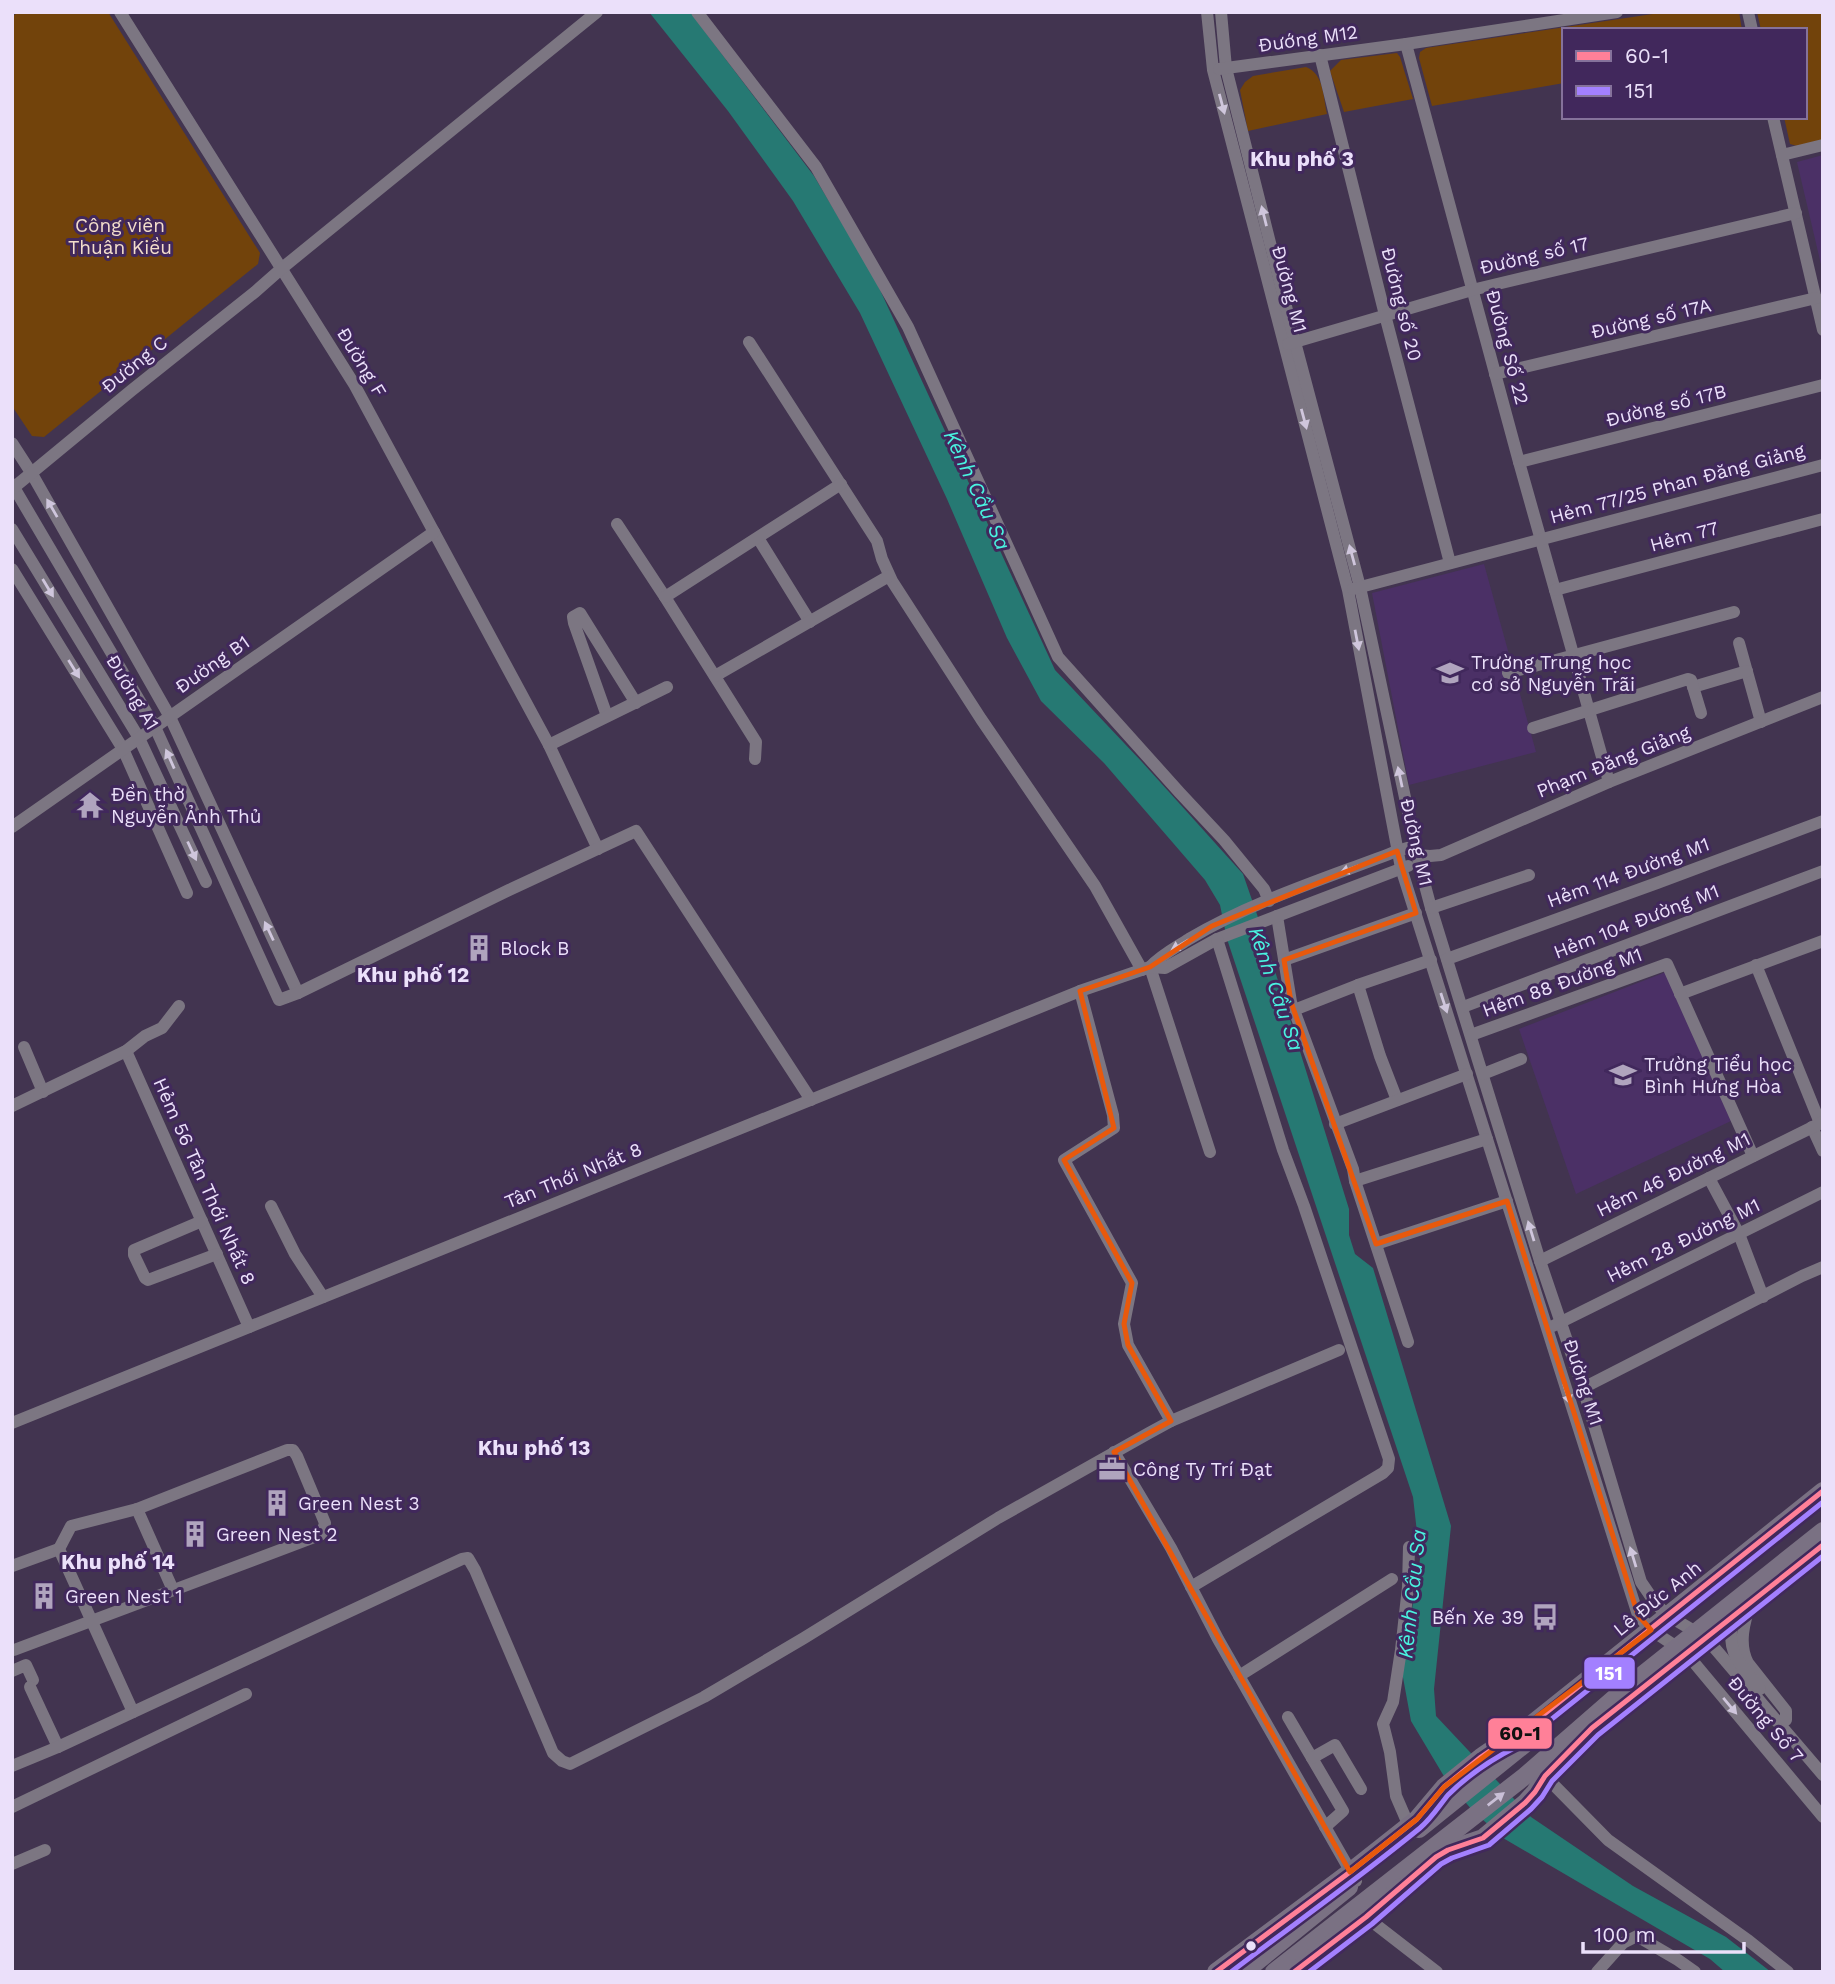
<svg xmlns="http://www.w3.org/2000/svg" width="1835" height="1984" font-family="'Work Sans',sans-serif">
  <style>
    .built { fill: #4b3066 }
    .green { fill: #72430b }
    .water { fill: #267973 }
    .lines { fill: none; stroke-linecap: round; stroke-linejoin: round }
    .minor { stroke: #7c7682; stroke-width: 12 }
    .highway { stroke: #7a7183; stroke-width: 18 }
    .bus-1-casing { stroke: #41285c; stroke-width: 10 }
    .bus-2-casing { stroke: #41285c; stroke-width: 10 }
    .bus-1 { stroke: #ff8098; stroke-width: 5 }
    .bus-2 { stroke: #a380ff; stroke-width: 5 }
    .oneway { fill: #cfc6dc }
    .oneway2 { fill: #c9bfd6 }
    .marked { fill: none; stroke: #e8590c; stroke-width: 5; stroke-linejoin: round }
    .bus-dot { fill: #ebe0fa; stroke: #41285c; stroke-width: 2.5 }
    .labels { text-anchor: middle; stroke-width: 6; stroke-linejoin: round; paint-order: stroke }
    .street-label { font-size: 19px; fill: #ebe0fa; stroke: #41285c }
    .park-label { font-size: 19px; fill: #f3decb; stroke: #41285c }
    .poi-label { font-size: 19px; fill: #ebe0fa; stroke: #41285c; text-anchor: start }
    .neighbourhood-label { font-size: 21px; font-weight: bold; fill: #ebe0fa; stroke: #41285c }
    .water-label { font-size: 21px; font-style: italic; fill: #49f3e0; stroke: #41285c }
    .line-badge { stroke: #41285c; stroke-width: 2.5 }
    .badge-label { font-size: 19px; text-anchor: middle; font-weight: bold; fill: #fff }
    .pale-badge-label { font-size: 19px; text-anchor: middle; font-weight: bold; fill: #111 }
  </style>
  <rect width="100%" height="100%" fill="#423450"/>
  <!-- built -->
  <g class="built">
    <path d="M1823,155V273L1797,162Z"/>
    <path d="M1484,564L1536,752L1409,785L1372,593Z"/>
    <path d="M1666,972L1731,1121L1576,1194L1519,1029Z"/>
  </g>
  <!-- green -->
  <g class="green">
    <path d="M18,12H108L260,253L258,264L44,437L32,436L12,406V17Z"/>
    <path d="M1666,12H1739L1742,30H1564V83L1432,106L1419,58L1420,52L1426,48Z"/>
    <path d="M1757,12H1823V140L1797,146L1790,144L1784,117H1805V30H1761Z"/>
    <path d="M1397,53L1400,57L1413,99L1344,112L1330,71L1341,60Z"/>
    <path d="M1306,67C1324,74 1323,96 1327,114L1248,131L1240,90L1245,82L1253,76Z"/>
  </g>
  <!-- water -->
  <path class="water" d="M649,12H690L814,176L875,279L1055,670L1142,762L1243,874L1261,926L1349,1209V1235L1355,1254L1373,1268L1451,1526L1434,1689L1436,1716L1531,1817L1633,1886L1726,1937L1771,1972H1725L1710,1959L1503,1838L1472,1810L1445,1778L1411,1721L1402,1672L1420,1559L1413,1497L1227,939L1220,905L1205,880L1104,763L1041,701L1007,638L947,499L860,313L793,201L728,111Z"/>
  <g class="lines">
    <!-- minor -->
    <g class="minor">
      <path d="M120,12L354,384L549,745L598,849"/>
      <path d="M697,12L816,167L908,327L1058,657L1180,793L1224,840L1264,889L1269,901"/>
      <path d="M1207,12L1213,70L1348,590L1401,868L1638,1615L1651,1630L1686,1653L1823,1817"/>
      <path d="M1221,12L1226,68L1295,342L1360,587L1419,863L1431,908L1540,1261L1583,1388L1641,1582L1656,1604L1667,1615L1706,1638L1823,1775"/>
      <path d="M1748,12L1752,30"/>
      <path d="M1406,44L1519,462L1609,782"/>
      <path d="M1320,55L1385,315L1450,563"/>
      <path d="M1219,69L1406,44L1617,12"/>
      <path d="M1773,117L1823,330"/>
      <path d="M1782,155L1823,145"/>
      <path d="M749,342L877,541L882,559L892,581L981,719L1095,886L1142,970"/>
      <path d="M1288,344L1472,290L1796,213"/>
      <path d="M1495,374L1816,298"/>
      <path d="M12,443L32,474L170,717L298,993"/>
      <path d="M1519,462L1823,385"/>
      <path d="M12,484L155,727L279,1000L298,993L509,890L636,831L811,1100"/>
      <path d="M12,489L132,390L255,292L281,269L597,12"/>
      <path d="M617,524L665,597L756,742L755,759"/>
      <path d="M12,529L139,738L206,882"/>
      <path d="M758,538L810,622"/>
      <path d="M12,569L123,749L187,893"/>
      <path d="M1353,589L1823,465"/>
      <path d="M1555,590L1823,519"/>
      <path d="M665,597L841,484"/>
      <path d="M1739,643L1761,722"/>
      <path d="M1508,673L1734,612"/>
      <path d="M715,676L889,576"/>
      <path d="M1693,687L1747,671"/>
      <path d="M607,716L574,623L573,617L580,613L636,703"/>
      <path d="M1533,728L1688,679L1691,680L1701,713"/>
      <path d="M549,745L667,687"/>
      <path d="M12,827L434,532"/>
      <path d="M1417,855L1430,856L1441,855L1609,782L1823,697"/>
      <path d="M1431,908L1529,875"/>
      <path d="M1277,916L1291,1002L1353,1169L1355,1181L1408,1342"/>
      <path d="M1447,959L1657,883L1823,821"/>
      <path d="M1284,960L1416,913"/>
      <path d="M1756,965L1820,1123"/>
      <path d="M1150,967C1161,955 1175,948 1189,939C1253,901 1327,878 1397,851L1414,846"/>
      <path d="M1150,967L1210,1152"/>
      <path d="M1358,985L1380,1056L1397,1100"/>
      <path d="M1080,991L1113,1115L1114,1128L1064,1160L1132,1283L1124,1324L1128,1345L1171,1421"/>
      <path d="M1680,994L1823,941"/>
      <path d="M1463,1007L1823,871"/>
      <path d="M1294,1010L1358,985L1431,960"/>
      <path d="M1471,1035L1667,964L1753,1156"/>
      <path d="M24,1047L43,1092"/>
      <path d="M126,1051L249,1327"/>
      <path d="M1483,1074L1521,1059"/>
      <path d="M12,1106L126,1051L145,1036L162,1028L179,1006"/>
      <path d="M1335,1124L1467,1074"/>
      <path d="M1812,1127L1823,1151"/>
      <path d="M1709,1178L1739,1234L1763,1297"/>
      <path d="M1355,1181L1487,1139"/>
      <path d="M271,1206L295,1254L323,1297"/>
      <path d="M202,1221L134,1250V1255L145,1278L148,1280L217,1254"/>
      <path d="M1376,1244L1507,1201"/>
      <path d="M1540,1261L1823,1122"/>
      <path d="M1553,1326L1823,1192"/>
      <path d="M1583,1388L1802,1276L1823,1267"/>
      <path d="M12,1423L1080,991L1150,967L1165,968L1217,939L1408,866"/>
      <path d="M1114,1452L1171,1548L1218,1639L1356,1881"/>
      <path d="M137,1509L173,1590"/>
      <path d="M1409,1547L1408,1587L1401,1650L1393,1702L1383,1724L1390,1752L1396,1796L1412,1833"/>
      <path d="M12,1566L59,1549"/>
      <path d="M1191,1587L1383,1473L1388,1468L1389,1459L1304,1206L1283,1150L1217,939"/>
      <path d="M1751,1602C1744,1622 1738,1644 1748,1663L1786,1711V1720"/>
      <path d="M1732,1617C1727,1655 1738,1661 1760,1689"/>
      <path d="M14,1650L320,1535L322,1533L325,1523L297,1456L293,1450H287L137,1509L71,1526L59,1549L133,1712"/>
      <path d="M12,1671L26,1665L33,1680"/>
      <path d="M1239,1676L1392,1579"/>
      <path d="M30,1687L58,1747"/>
      <path d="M1288,1717L1343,1811L1325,1827"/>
      <path d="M1312,1758L1335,1745L1361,1789"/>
      <path d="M12,1766L58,1747L462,1559L468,1558L475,1570L553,1753L562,1761L570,1764L704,1697L804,1638L998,1518L1149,1433L1171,1421L1339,1350"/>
      <path d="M1545,1776L1608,1840L1749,1941L1788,1972"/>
      <path d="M12,1807L246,1694"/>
      <path d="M12,1864L45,1850"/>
      <path d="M1366,1917L1437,1972"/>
      <path d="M1597,1972L1623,1943L1637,1936L1678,1960L1695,1972"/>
    </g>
    <!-- highway -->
    <g class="highway">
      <path d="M1419,1829L1531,1739"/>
      <path d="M1433,1860L1448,1850L1483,1838L1525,1803L1535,1792L1545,1776L1567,1753"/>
      <path d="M1216,1972L1350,1872L1417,1819L1444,1787L1481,1757L1497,1746L1513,1739L1823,1491"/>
      <path d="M1244,1972L1349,1887"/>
      <path d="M1274,1972L1525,1776L1626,1688L1823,1531"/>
      <path d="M1294,1972L1366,1917L1401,1887"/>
    </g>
    <defs>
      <g id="bus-1">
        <path d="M1216,1972L1350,1872L1417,1819L1444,1787L1481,1757L1497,1746L1513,1739L1823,1491"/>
        <path d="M1294,1972L1366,1917L1436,1857L1448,1850L1483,1838L1525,1803L1535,1792L1545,1776L1592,1728L1823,1545"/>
      </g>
      <g id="bus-2">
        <path d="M1231,1972C1294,1924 1359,1878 1420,1828C1431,1819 1439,1806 1448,1795C1468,1775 1494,1758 1518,1746L1823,1502"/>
        <path d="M1309,1972L1372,1924L1441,1864L1452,1858L1489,1845L1531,1809L1542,1797L1552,1781L1598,1735L1823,1556"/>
      </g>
    </defs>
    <!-- bus-1 casing -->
    <use href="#bus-1" class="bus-1-casing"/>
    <!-- bus-2 casing -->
    <use href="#bus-2" class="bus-2-casing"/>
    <!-- bus-1 -->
    <use href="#bus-1" class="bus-1"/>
    <!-- bus-2 -->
    <use href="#bus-2" class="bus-2"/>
  </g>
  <!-- one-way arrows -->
  <defs><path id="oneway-solid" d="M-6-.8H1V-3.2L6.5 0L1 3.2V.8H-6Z" transform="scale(1.75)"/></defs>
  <g class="oneway">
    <use href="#oneway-solid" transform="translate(1222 104) rotate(75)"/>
    <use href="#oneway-solid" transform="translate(1264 216) rotate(-104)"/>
    <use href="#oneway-solid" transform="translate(1304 419) rotate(75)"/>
    <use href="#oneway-solid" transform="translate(52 508) rotate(-120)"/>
    <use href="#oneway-solid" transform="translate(1352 555) rotate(-105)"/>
    <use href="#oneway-solid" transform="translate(48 588) rotate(59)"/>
    <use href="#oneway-solid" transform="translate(1357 640) rotate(79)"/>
    <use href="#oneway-solid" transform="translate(74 669) rotate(58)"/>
    <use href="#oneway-solid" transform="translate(170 759) rotate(-114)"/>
    <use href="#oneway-solid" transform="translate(1400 777) rotate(-102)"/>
    <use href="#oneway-solid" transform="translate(192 851) rotate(65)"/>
    <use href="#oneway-solid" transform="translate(1350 869) rotate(159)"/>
    <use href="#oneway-solid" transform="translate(269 931) rotate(-115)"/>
    <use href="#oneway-solid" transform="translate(1180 945) rotate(149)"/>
    <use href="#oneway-solid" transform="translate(1444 1003) rotate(72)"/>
    <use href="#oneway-solid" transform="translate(1531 1231) rotate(-107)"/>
    <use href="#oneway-solid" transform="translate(1567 1394) rotate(72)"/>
    <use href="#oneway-solid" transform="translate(1633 1557) rotate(-107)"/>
    <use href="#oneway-solid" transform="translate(1730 1706) rotate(50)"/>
  </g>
  <use class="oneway2" href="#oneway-solid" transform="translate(1496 1799) rotate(-38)"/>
  <!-- marked area -->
  <path class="marked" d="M1397,851L1416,913L1284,960L1291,1002L1376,1244L1507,1201L1638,1615L1651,1630L1444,1787L1417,1819L1350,1872L1114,1452L1171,1421L1128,1345L1124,1324L1132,1283L1064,1160L1114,1128L1080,991L1150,967L1212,926Z"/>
  <!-- icons -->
  <defs>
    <symbol id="school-bare" viewBox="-9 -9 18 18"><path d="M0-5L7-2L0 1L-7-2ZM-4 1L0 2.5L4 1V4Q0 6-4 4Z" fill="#b0a4be" stroke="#41285c" stroke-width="2.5" paint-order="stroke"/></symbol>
    <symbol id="temple-bare" viewBox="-9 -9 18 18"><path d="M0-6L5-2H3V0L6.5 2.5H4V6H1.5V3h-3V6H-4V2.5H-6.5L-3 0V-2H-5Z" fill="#b0a4be" stroke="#41285c" stroke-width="2.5" paint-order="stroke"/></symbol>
    <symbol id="building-bare" viewBox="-9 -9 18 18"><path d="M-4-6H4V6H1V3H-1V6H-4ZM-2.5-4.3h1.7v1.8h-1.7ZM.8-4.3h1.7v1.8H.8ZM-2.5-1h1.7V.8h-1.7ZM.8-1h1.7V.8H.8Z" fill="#b0a4be" stroke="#41285c" stroke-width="2.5" paint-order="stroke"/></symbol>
    <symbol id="office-bare" viewBox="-9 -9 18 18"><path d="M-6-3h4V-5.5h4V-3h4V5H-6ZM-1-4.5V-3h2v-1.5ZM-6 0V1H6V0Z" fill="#b0a4be" stroke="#41285c" stroke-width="2.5" paint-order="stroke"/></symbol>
    <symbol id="bus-bare" viewBox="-9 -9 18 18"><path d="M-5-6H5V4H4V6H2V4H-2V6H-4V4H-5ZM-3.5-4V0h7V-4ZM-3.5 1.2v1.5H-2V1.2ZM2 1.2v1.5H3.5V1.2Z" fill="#b0a4be" stroke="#41285c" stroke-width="2.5" paint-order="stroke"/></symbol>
  </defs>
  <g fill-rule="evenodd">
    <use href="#school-bare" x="1431" y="654" width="38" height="38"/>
    <use href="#temple-bare" x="71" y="786" width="38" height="38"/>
    <use href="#building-bare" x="460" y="929" width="38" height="38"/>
    <use href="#school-bare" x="1604" y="1056" width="38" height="38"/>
    <use href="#office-bare" x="1093" y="1450" width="38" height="38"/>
    <use href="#building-bare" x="258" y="1484" width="38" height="38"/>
    <use href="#building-bare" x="176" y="1515" width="38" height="38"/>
    <use href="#building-bare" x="25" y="1577" width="38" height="38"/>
    <use href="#bus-bare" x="1526" y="1598" width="38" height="38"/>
  </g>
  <!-- markers -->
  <circle class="bus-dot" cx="1251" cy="1946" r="6"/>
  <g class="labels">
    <!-- street labels -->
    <g class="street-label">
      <text transform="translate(1308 38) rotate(-8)" y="7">Đướng M12</text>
      <text transform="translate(1534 255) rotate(-13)" y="7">Đường số 17</text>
      <text transform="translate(1290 289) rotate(75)" y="7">Đường M1</text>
      <text transform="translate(1402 304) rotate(76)" y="7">Đường số 20</text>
      <text transform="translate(1651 318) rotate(-13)" y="7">Đường số 17A</text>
      <text transform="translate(1508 347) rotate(75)" y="7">Đường Số 22</text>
      <text transform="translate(362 362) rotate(59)" y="7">Đường F</text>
      <text transform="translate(134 364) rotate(-39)" y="7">Đường C</text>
      <text transform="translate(1666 405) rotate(-14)" y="7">Đường số 17B</text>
      <text transform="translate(1677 483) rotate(-15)" y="7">Hẻm 77/25 Phan Đăng Giảng</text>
      <text transform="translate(1684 536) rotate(-15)" y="7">Hẻm 77</text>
      <text transform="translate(212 664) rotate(-35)" y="7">Đường B1</text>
      <text transform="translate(133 692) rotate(59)" y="7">Đường A1</text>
      <text transform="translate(1613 761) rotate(-22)" y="7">Phạm Đăng Giảng</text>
      <text transform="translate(1417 842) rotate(77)" y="7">Đường M1</text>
      <text transform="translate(1628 872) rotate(-20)" y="7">Hẻm 114 Đường M1</text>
      <text transform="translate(1636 921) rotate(-21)" y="7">Hẻm 104 Đường M1</text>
      <text transform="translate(1562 982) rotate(-20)" y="7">Hẻm 88 Đường M1</text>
      <text transform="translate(1673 1174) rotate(-26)" y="7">Hẻm 46 Đường M1</text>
      <text transform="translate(573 1175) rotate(-22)" y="7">Tân Thới Nhất 8</text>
      <text transform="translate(205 1181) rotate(66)" y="7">Hẻm 56 Tân Thới Nhất 8</text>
      <text transform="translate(1683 1240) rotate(-26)" y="7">Hẻm 28 Đường M1</text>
      <text transform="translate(1584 1382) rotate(72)" y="7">Đường M1</text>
      <text transform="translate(1657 1598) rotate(-39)" y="7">Lê Đức Anh</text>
      <text transform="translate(1766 1719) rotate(50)" y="7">Đường Số 7</text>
    </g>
    <!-- park labels -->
    <g class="park-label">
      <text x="120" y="232">Công viên<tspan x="120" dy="22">Thuận Kiều</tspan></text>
    </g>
    <!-- poi labels -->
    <g class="poi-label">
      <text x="1471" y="669">Trường Trung học<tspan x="1471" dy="22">cơ sở Nguyễn Trãi</tspan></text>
      <text x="111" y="801">Đền thờ<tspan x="111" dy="22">Nguyễn Ảnh Thủ</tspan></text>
      <text x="500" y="955">Block B</text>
      <text x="1644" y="1071">Trường Tiểu học<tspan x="1644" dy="22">Bình Hưng Hòa</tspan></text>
      <text x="1133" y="1476">Công Ty Trí Đạt</text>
      <text x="298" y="1510">Green Nest 3</text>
      <text x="216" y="1541">Green Nest 2</text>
      <text x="65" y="1603">Green Nest 1</text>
      <text x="1524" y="1624" text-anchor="end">Bến Xe 39</text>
    </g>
    <!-- neighbourhood labels -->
    <g class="neighbourhood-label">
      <text x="1302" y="166">Khu phố 3</text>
      <text x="413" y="982">Khu phố 12</text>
      <text x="534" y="1455">Khu phố 13</text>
      <text x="118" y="1569">Khu phố 14</text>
    </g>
    <!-- water labels -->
    <g class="water-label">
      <text transform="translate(977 490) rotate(65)" y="7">Kênh Cầu Sa</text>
      <text transform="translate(1276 989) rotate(71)" y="7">Kênh Cầu Sa</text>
      <text transform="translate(1412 1594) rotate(-84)" y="7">Kênh Cầu Sa</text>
    </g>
  </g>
  <g class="line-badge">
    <rect x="1583" y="1656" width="53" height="34" rx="7" fill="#a380ff"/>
    <rect x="1487" y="1717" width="66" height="33" rx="7" fill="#ff8098"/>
  </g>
  <g class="badge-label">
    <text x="1609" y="1680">151</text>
  </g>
  <g class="pale-badge-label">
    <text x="1520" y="1740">60-1</text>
  </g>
  <!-- border -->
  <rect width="1835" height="1984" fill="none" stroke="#ebe0fa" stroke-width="28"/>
  <!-- legend -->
  <rect x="1562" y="28" width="245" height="91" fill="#41285c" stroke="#85729b" stroke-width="2"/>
  <rect x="1576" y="51" width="35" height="10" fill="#ff8098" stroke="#85729b" stroke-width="2"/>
  <text x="1625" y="63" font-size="21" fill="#ebe0fa">60-1</text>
  <rect x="1576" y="86" width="35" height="10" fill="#a380ff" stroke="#85729b" stroke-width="2"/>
  <text x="1625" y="98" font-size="21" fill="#ebe0fa">151</text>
  <!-- scale -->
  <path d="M1583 1942v10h161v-10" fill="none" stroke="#ebe0fa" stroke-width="3.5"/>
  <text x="1594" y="1942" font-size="21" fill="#ebe0fa" stroke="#41285c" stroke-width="5" paint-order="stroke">100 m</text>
</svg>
